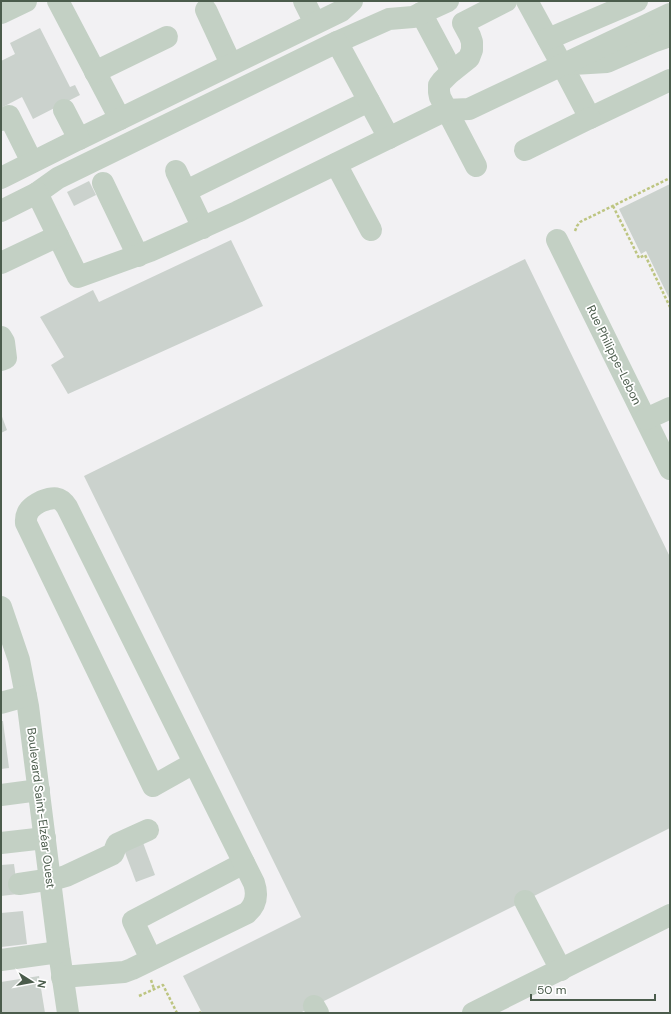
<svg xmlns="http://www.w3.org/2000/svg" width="671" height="1014" font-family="'DM Sans',sans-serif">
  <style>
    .building { fill: #cbd2cd }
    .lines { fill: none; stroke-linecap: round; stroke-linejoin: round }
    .path { stroke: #bdc581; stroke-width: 2.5; stroke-dasharray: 3 2; stroke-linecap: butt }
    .minor { stroke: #c3d0c4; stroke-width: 22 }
    .labels { text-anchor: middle; stroke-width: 3.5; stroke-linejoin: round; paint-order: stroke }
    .street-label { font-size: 12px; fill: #4b5c4c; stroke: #fff }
  </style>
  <rect width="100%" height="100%" fill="#f2f1f3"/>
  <!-- building -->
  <g class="building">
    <path d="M40,28L70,87L75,85L80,95L33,119L22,97L1,108V61L15,54L10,43Z"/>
    <path d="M89,181L96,195L74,206L67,192Z"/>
    <path d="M670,184V300L646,251L641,254L619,209Z"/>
    <path d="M231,240L263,306L68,394L51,365L64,357L40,317L93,290L99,302Z"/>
    <path d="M525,259L670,557V828L300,1013H202L183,976L301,917L84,476Z"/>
    <path d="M1,414L7,430L1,433Z"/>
    <path d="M1,721H3L9,768L1,769Z"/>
    <path d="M142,840L155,875L136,882L123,847Z"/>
    <path d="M14,864L18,894L1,896V865Z"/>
    <path d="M23,911L27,944L1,947V913Z"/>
    <path d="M39,976L45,1013H1V982Z"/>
  </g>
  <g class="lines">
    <!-- path -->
    <g class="path">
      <path d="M613,206L639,258L645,255L670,307"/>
      <path d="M575,231L577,226L580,222L670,178"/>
      <path d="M151,980L154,989"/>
      <path d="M139,996L163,985L177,1013"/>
      <path d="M199,1013L201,1012"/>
    </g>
    <!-- minor -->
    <g class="minor">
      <path d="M58,1L120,119"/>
      <path d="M304,1L315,23"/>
      <path d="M527,1L562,65L590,118L670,80"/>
      <path d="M206,10L231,64"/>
      <path d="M1,13L26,1"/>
      <path d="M421,13L452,71"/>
      <path d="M548,39L637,1"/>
      <path d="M337,42L389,19L413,17L448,1"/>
      <path d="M573,64L607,62L655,41L670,36"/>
      <path d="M95,72L167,37"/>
      <path d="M1,120L9,116L32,162"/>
      <path d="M79,139L341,11L352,1"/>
      <path d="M525,150L590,118"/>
      <path d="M336,164L371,230"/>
      <path d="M476,166L440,97L439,92V85L442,81L449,74L469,58L472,50V42L470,36L463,23L506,1"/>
      <path d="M176,171L203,228"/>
      <path d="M1,178L79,139L64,110"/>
      <path d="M103,183L138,256"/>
      <path d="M186,191L369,101"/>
      <path d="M37,193L58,178L337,42L389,138"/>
      <path d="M1,211L37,193L78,277L150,251L237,212L446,110L469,109L670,14"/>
      <path d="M557,240L670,469"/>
      <path d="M1,263L58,236"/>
      <path d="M1,337L4,342L6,358L1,360"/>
      <path d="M646,419L670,408"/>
      <path d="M1,607L19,660L28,706L59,952L68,1013"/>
      <path d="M1,703L26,696"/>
      <path d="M1,795L39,790"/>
      <path d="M1,843L45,838"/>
      <path d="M19,884L59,878L66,876L113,854L117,844L148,830"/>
      <path d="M525,901L561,970"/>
      <path d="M151,959L133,921L244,863"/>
      <path d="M1,960L59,952"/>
      <path d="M62,977L124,972L132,969L247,913C256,905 258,895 254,883L67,507C60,496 53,497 42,501C32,506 25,511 26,523L153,786L194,763"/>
      <path d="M314,1006L318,1013"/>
      <path d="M473,1013L670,915"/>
    </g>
  </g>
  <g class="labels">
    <!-- street labels -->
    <g class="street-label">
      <text transform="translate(614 355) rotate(64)" y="4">Rue Philippe-Lebon</text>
      <text transform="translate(41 808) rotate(83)" y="4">Boulevard Saint-Elzéar Ouest</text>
    </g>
  </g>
  <!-- border -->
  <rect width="671" height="1014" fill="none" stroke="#4b5c4c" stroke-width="4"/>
  <!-- north arrow -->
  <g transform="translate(32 982) rotate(101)" stroke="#ffffff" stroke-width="3" paint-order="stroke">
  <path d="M0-3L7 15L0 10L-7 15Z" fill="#4b5c4c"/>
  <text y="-6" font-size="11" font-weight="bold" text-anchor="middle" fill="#4b5c4c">N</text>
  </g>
  <!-- scale -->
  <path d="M531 994v6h124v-6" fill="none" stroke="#4b5c4c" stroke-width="2"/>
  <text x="537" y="994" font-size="12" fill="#4b5c4c" stroke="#ffffff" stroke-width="3" paint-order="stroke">50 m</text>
</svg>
